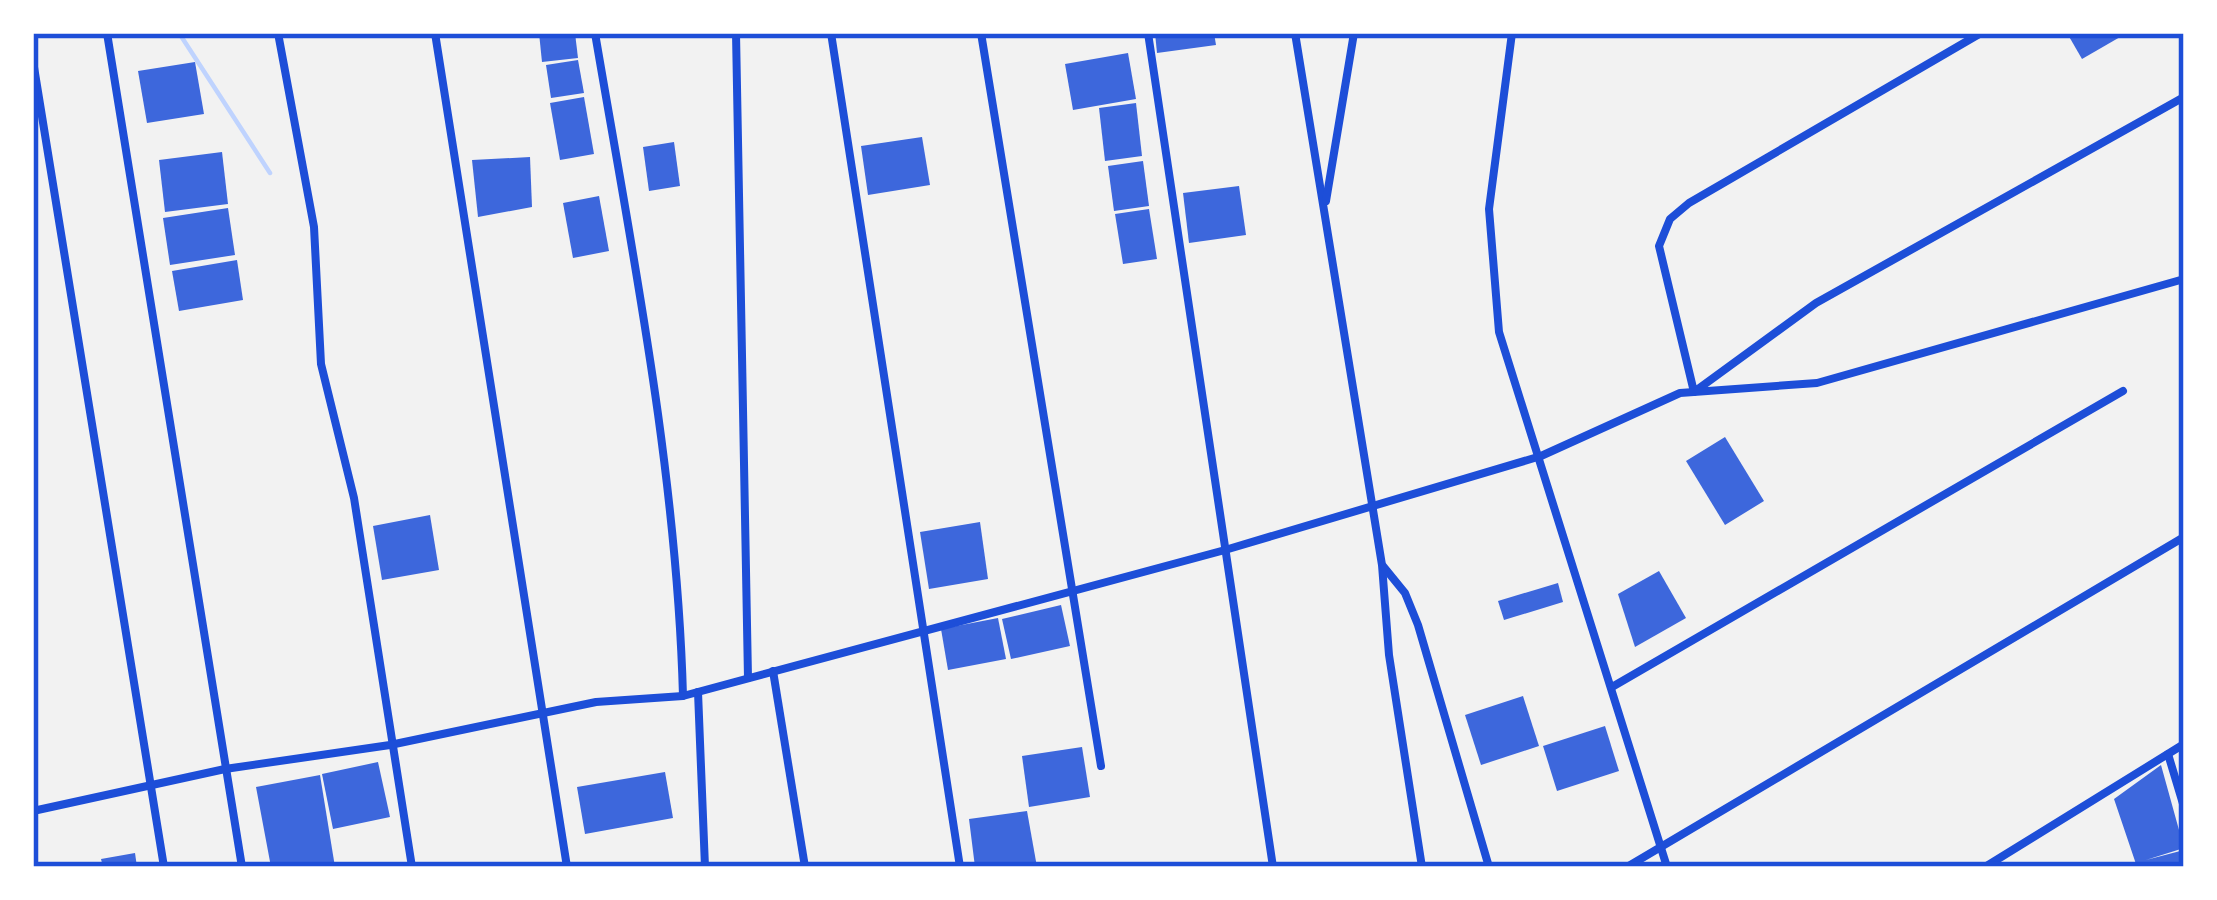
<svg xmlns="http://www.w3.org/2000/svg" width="2217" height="900" font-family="'Noto Sans',sans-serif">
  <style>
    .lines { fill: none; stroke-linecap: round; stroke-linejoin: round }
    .stream { stroke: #bfd3fe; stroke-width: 4.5 }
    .building { fill: #3d67dc }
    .minor { stroke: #1d4ed8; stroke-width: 8 }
    .neatline { fill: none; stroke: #1d4ed8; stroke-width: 4.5 }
  </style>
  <rect width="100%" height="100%" fill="#f2f2f2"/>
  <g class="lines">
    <!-- stream -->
    <path class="stream" d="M179,33L270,173"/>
  </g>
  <!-- building -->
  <g class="building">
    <path d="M539,33H575L578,58L542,62Z"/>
    <path d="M1155,33H1214L1216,45L1157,53Z"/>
    <path d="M2067,33H2127L2082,59Z"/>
    <path d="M1128,53L1136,99L1073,110L1065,64Z"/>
    <path d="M578,60L584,93L551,98L546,65Z"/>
    <path d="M195,62L204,114L147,123L138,71Z"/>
    <path d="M584,97L594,154L560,160L550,103Z"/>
    <path d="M1136,103L1142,156L1105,161L1099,108Z"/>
    <path d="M922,137L930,185L868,195L861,146Z"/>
    <path d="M674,142L680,186L649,191L643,147Z"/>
    <path d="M222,152L228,204L165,212L159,160Z"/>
    <path d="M530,157L532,207L478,217L472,160Z"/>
    <path d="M1143,161L1149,206L1114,211L1108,166Z"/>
    <path d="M1239,186L1246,235L1189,243L1183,193Z"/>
    <path d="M599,196L609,251L573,258L563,203Z"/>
    <path d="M228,208L235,255L170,265L163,218Z"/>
    <path d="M1149,209L1157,259L1123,264L1115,214Z"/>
    <path d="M237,260L243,300L179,311L172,271Z"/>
    <path d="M1725,437L1764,501L1725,525L1686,461Z"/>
    <path d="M430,515L439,570L382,580L373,526Z"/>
    <path d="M980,522L988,579L929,589L920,532Z"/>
    <path d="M1659,571L1686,618L1635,647L1618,594Z"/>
    <path d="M1558,583L1563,602L1504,620L1498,601Z"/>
    <path d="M1061,605L1070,646L1011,659L1002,619Z"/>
    <path d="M998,618L1006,659L948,670L941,629Z"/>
    <path d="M1523,696L1539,746L1481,765L1465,715Z"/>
    <path d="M1605,726L1619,771L1557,791L1543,746Z"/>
    <path d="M1082,747L1090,797L1029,807L1022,756Z"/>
    <path d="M378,762L390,817L333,829L322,774Z"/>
    <path d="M2161,765L2184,848L2146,860L2184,850V867H2137L2114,799Z"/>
    <path d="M665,772L673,818L585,834L577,787Z"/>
    <path d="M320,775L335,867H271L256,787Z"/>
    <path d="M1027,811L1037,867H975L969,819Z"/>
    <path d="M135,853L137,867H103L101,859Z"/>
  </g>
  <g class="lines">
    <!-- minor -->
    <g class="minor">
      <path d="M107,33L242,867"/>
      <path d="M278,33L314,227L321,364L354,498L412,867"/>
      <path d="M435,33L567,867"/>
      <path d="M595,33C632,251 677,474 683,696"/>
      <path d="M736,33L748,678"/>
      <path d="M831,33L960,867"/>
      <path d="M981,33L1101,766"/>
      <path d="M1148,33L1273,867"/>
      <path d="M1295,33L1382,565L1389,655L1422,867"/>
      <path d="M1512,33L1489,209L1499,332L1667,867"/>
      <path d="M1981,33L1689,203L1670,219L1659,246L1694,392L1816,303L2184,97"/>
      <path d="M33,61L164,867"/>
      <path d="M1326,201L1354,33"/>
      <path d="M1383,566L1405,593L1418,625L1489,867"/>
      <path d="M773,671L805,867"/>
      <path d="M1612,687L2123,391"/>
      <path d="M698,692L705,867"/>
      <path d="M2168,754L2184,807"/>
      <path d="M33,811L225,769L390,745L596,702L683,696L1225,550L1541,456L1680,393L1817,383L2184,279"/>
      <path d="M1627,867L2184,537"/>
      <path d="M1985,867L2184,744"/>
    </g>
  </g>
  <!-- border -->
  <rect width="2217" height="900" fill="none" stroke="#ffffff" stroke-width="72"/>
  <rect x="36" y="36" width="2145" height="828" class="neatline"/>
</svg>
